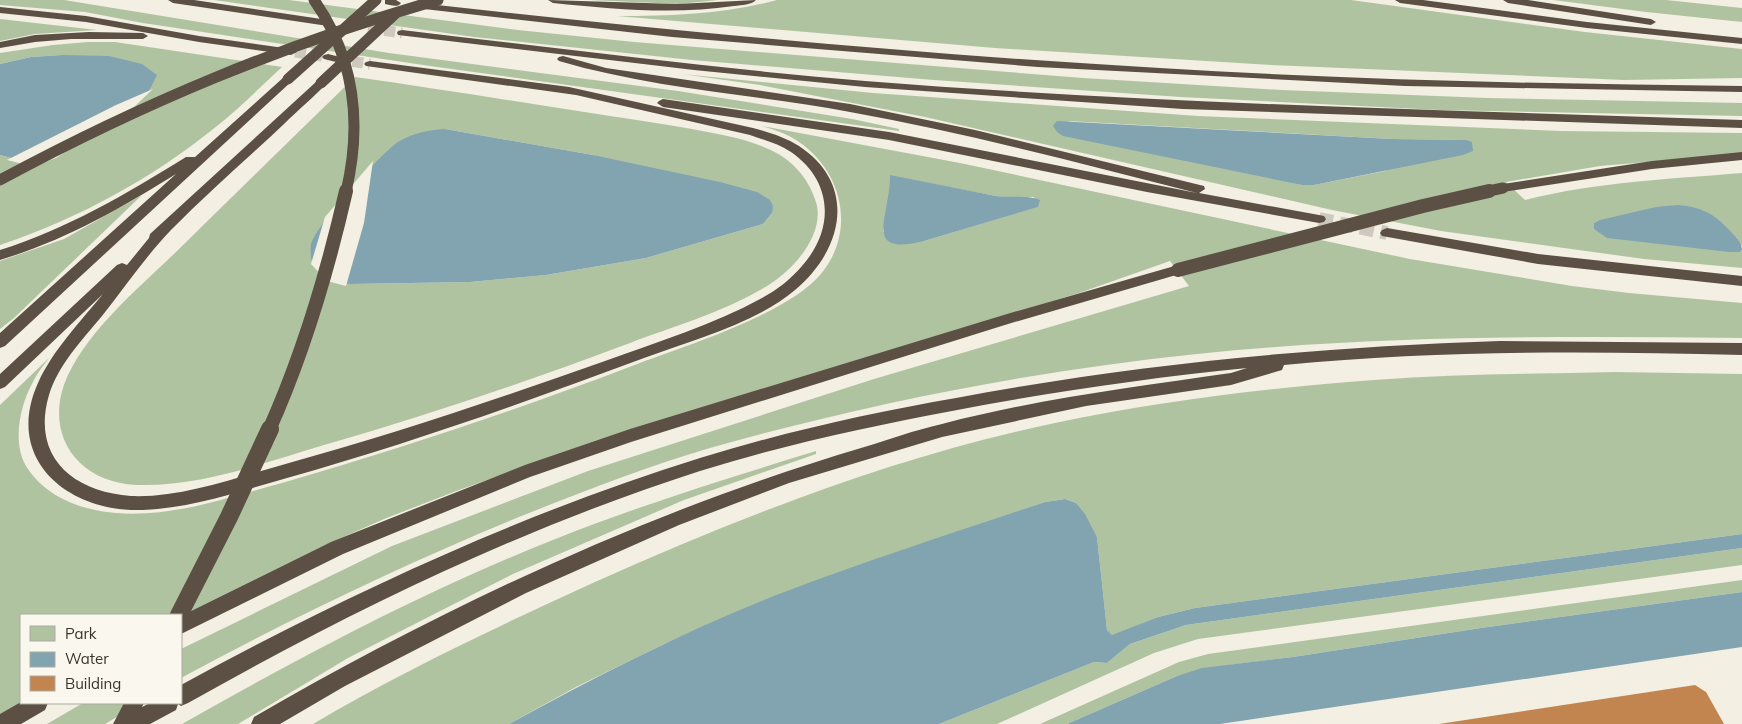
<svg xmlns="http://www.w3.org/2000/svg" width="1742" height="724" font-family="Mulish,sans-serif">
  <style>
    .green { fill: #b0c3a1; fill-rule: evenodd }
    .water { fill: #81a4b0 }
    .pier { fill: #f3efe2 }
    .building { fill: #c38550 }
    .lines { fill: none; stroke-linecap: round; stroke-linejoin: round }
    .highway-tunnel-far1 { stroke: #cec9be; stroke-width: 11; stroke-dasharray: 11 5.5; stroke-linecap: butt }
    .highway-tunnel { stroke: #cec9be; stroke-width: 14; stroke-dasharray: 14 7; stroke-linecap: butt }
    .highway { fill: #5b5043; fill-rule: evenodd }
    .highway-bridge-far2 { stroke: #5b5043; stroke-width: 11 }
    .highway-bridge-far1 { stroke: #5b5043; stroke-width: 14 }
    .highway-bridge { stroke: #5b5043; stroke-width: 18 }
  </style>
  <rect width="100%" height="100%" fill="#f3efe2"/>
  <!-- green -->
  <g class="green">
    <path d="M0,0H64L389,53L678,91L852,119L899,129V131L430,66L143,23L85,12L0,5Z"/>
    <path d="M214,0H289L518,30L634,42L1083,78L1282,90L1488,98L1742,103V116L1439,110L1181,97L934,80L692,60L474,37Z"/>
    <path d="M589,0H718L679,4Z"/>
    <path d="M777,0H1351L1585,32L1742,49V78L1624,80L1271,65L995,48L617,16C672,16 724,14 777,0Z"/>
    <path d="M1553,0H1666L1742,8V22L1646,12Z"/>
    <path d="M0,19L97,30L35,34L0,41Z"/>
    <path d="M88,42H115L282,67C260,87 240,108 217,126C153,178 78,219 0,245V155L27,162L62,55L31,57L0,64V53L53,45Z"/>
    <path d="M682,74L873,93L1198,116L1560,131L1742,133V154L1600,166L1506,182L1525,200C1596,182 1669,179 1742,173V246L1736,237L1621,216L1594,223V229L1740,252L1742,250V268L1644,259L1441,231L1332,210L925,117L760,85ZM1067,121L1392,139L1466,140L1385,171L1314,185H1302Z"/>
    <path d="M355,77C440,89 525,103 610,116C637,120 665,124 692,129C722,135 753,139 780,155C798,166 812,185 817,206C822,232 801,260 781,276C744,306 675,326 630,343C529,381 428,415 324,445C263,463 201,487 136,485C75,482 42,431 68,375C92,326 139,288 177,251C236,193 295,135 355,77ZM445,129L593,155L772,213L763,224L646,258L546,275L470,282L350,284L311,259V244L328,217Z"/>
    <path d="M762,126L960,163L1410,259L1572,286L1629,293L1742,303V338C1560,336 1378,335 1197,354C1033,371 870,403 710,448C645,467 582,492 519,517C402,565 292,618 181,678V649L392,546L588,471L874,379L1189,286L1170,261L1079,293L786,382L533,464L459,490L384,519L319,548L181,616L21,615V703L0,718V405L49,358C44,365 37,373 33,382C20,405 12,442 26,466C45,497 81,510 116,513C171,518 229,497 282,483C400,449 517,410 632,366C684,346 784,316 820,275C856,233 844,173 799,142C788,134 775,130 762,126ZM890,176L996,196L1013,198L1034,197L1037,207L924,241L883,232L891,187Z"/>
    <path d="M142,195L14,318L0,329V261L64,239Z"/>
    <path d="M1615,372L1742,374V534L1195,608L1158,617L1112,636L1107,630L1097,537L1076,503L1065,499L1045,502L786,592L725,617L664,644L576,687L509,724H313C404,670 499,626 595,582C743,516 896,456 1055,423C1159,401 1268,388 1374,380C1454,374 1535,374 1615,372Z"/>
    <path d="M816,451V454L684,500L513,574L348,658L238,724H182C304,655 428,589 558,538C643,504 729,478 816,451Z"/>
    <path d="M1742,548V565L1198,639L1154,653L997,724H939L1094,662L1107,663L1130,644L1186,625Z"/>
    <path d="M1742,580V592L1481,628L1293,657L1229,665L1177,676L1067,724H1040L1179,662L1208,654Z"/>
    <path d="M83,703H140L105,724H47Z"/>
  </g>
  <!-- water -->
  <g class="water">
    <path d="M62,55L109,56L142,64L157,75L149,91L27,162L0,155V64L31,57Z"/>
    <path d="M1057,121L1392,139L1466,140L1472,142L1473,151L1463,155L1314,185H1302L1063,136L1057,132L1053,126Z"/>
    <path d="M445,129L593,155L720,182L757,192L770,200L773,206L772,213L763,224L646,258L546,275L470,282L350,284L328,279L311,259C311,255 310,248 311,244C317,224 380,154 398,142C413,133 428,130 445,129Z"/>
    <path d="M890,175L996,196C1010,198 1028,195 1040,200L1038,207L924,241C860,257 891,215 890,175Z"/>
    <path d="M1678,205C1703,207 1716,215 1732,233C1737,238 1742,243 1742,250L1740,252H1729L1607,238L1594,229V223L1600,220L1656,207Z"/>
    <path d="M1065,499L1076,503L1085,514L1097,537L1107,630L1112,635L1158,617L1195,608L1742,534V548L1186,625L1130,644L1107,663L1094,662L939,724H509C599,675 690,628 787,591C872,559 959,531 1045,502Z"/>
    <path d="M1742,592V647L1220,724H1067L1177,676L1202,668L1293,657L1481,628Z"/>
  </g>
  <!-- pier -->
  <g class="pier">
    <path d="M153,89L133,108L56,158L40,164L27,165L7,160L116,105Z"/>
    <path d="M373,161L364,223L346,286L327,281L311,264L325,217Z"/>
  </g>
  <!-- building -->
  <path class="building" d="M1695,685L1706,692L1724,724H1439Z"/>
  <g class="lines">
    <!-- highway-tunnel-far1 -->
    <g class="highway-tunnel-far1">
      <path d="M368,28L402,33"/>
      <path d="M295,52L328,57"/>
      <path d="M336,59L370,64"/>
    </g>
    <!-- highway-tunnel -->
    <path class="highway-tunnel" d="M1319,219L1387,233"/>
    <!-- highway -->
    <g class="highway">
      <path d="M168,0H194L328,20L333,23L328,26L173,3Z"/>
      <path d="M385,0H396L401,3C398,8 390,5 385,4Z"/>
      <path d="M548,0L677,4L756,0C751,5 742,5 734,6C674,15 613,9 553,3Z"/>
      <path d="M1395,0H1423L1587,22L1742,38V44L1587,28L1400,3Z"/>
      <path d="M1503,0H1528L1651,19L1656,22L1651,25L1508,3Z"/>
      <path d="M428,4C671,31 915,54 1160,68C1354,80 1548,84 1742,86V92L1405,86L1038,67L672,37L424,9L423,7L424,5Z"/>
      <path d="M0,7L86,16L199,36L291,49L297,52L291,55L199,42L86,22L0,13Z"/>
      <path d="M402,30C556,48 710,68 865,81C1157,104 1450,110 1742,120V128L1183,109L865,87L694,70L398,35L397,33L398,31Z"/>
      <path d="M89,32L143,33L148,36L143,39H71L35,42L0,48V42L35,35Z"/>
      <path d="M328,54L340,57L342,59L336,62L324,59L322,57L324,55Z"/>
      <path d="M563,56L606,68L850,104L975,130L1204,186L1205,189L1199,193L1319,215L1324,216L1326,219L1324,222L1319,223L1147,192L889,140L663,107L657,103L659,101L663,99L889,132L1197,193C1082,164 967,133 850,112C753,94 654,89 559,61L557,59L559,57Z"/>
      <path d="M370,61L569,87L753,128C768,132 785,137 799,146C858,185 843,250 795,290C755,324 692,340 644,358C526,402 408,444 287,478C240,491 192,508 143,510C70,513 3,461 38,383C53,350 80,322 103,294L5,387L0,389V374L117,265L122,263L127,265L149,238L150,234L317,81L321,80L327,83C314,97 298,110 284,124C247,159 207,193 171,230C146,256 125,287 102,316C82,340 58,365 49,395C31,456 72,492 131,496C181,498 234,478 282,465C391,435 498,399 605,361C657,342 713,325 762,298C777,290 791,279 802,266C835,229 833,181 791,152C779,144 764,140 750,135L576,95L366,66L364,64L366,62Z"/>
      <path d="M288,76L294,79L292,81L5,346L0,348V333L176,174C120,209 63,241 0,260V250C67,229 126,194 186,157H195L284,77Z"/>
      <path d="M1742,152V160L1652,169L1503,192L1497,188L1503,184L1652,161Z"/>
      <path d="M1387,228L1538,254L1742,276V286L1538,264L1382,236L1380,233L1382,230Z"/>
      <path d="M1178,265L1183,267L1185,270L1183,273L1008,324L631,442L530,477L343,554L181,634V616L331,542L525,465L630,429L1007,314Z"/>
      <path d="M1500,341L1742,343V355C1589,351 1436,350 1284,365L1282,370L1231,385L1086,406L942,437L789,483L679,525L526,593L345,686L280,724H251L254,717C446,606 649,511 861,448C888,440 915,430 942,424C1037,399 1134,387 1231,373L1247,368C1148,378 1050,392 952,411C867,427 783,445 700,471C522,528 351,611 188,703L181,706L178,704L176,710L150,724H113L124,703H144L142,707L150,703H181V685C346,595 520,514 700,458C784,432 870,413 956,398C1136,364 1317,347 1500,341Z"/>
      <path d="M21,702L48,703L45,710L21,724H0V714Z"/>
    </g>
    <!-- highway-bridge-far2 -->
    <g class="highway-bridge-far2">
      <path d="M314,0C355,58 362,124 346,192"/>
      <path d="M288,79L376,0"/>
      <path d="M321,83L395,14"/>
      <path d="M0,180C143,103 282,45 438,0"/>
      <path d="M1484,192L1503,188"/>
    </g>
    <!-- highway-bridge-far1 -->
    <g class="highway-bridge-far1">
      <path d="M1178,270L1423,206L1489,191"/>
      <path d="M269,430C304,352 327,274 346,191"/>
    </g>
    <!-- highway-bridge -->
    <path class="highway-bridge" d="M179,615L229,517L270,429"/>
  </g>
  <!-- legend -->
  <rect x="20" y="614" width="162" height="90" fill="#faf8ee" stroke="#ada9a0"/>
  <rect x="30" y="626" width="25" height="15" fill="#b0c3a1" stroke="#ada9a0"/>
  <text x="65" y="639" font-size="15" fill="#3a332c">Park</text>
  <rect x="30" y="652" width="25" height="15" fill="#81a4b0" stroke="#ada9a0"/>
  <text x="65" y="664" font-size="15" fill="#3a332c">Water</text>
  <rect x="30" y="676" width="25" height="15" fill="#c38550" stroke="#ada9a0"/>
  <text x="65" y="689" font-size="15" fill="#3a332c">Building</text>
</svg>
